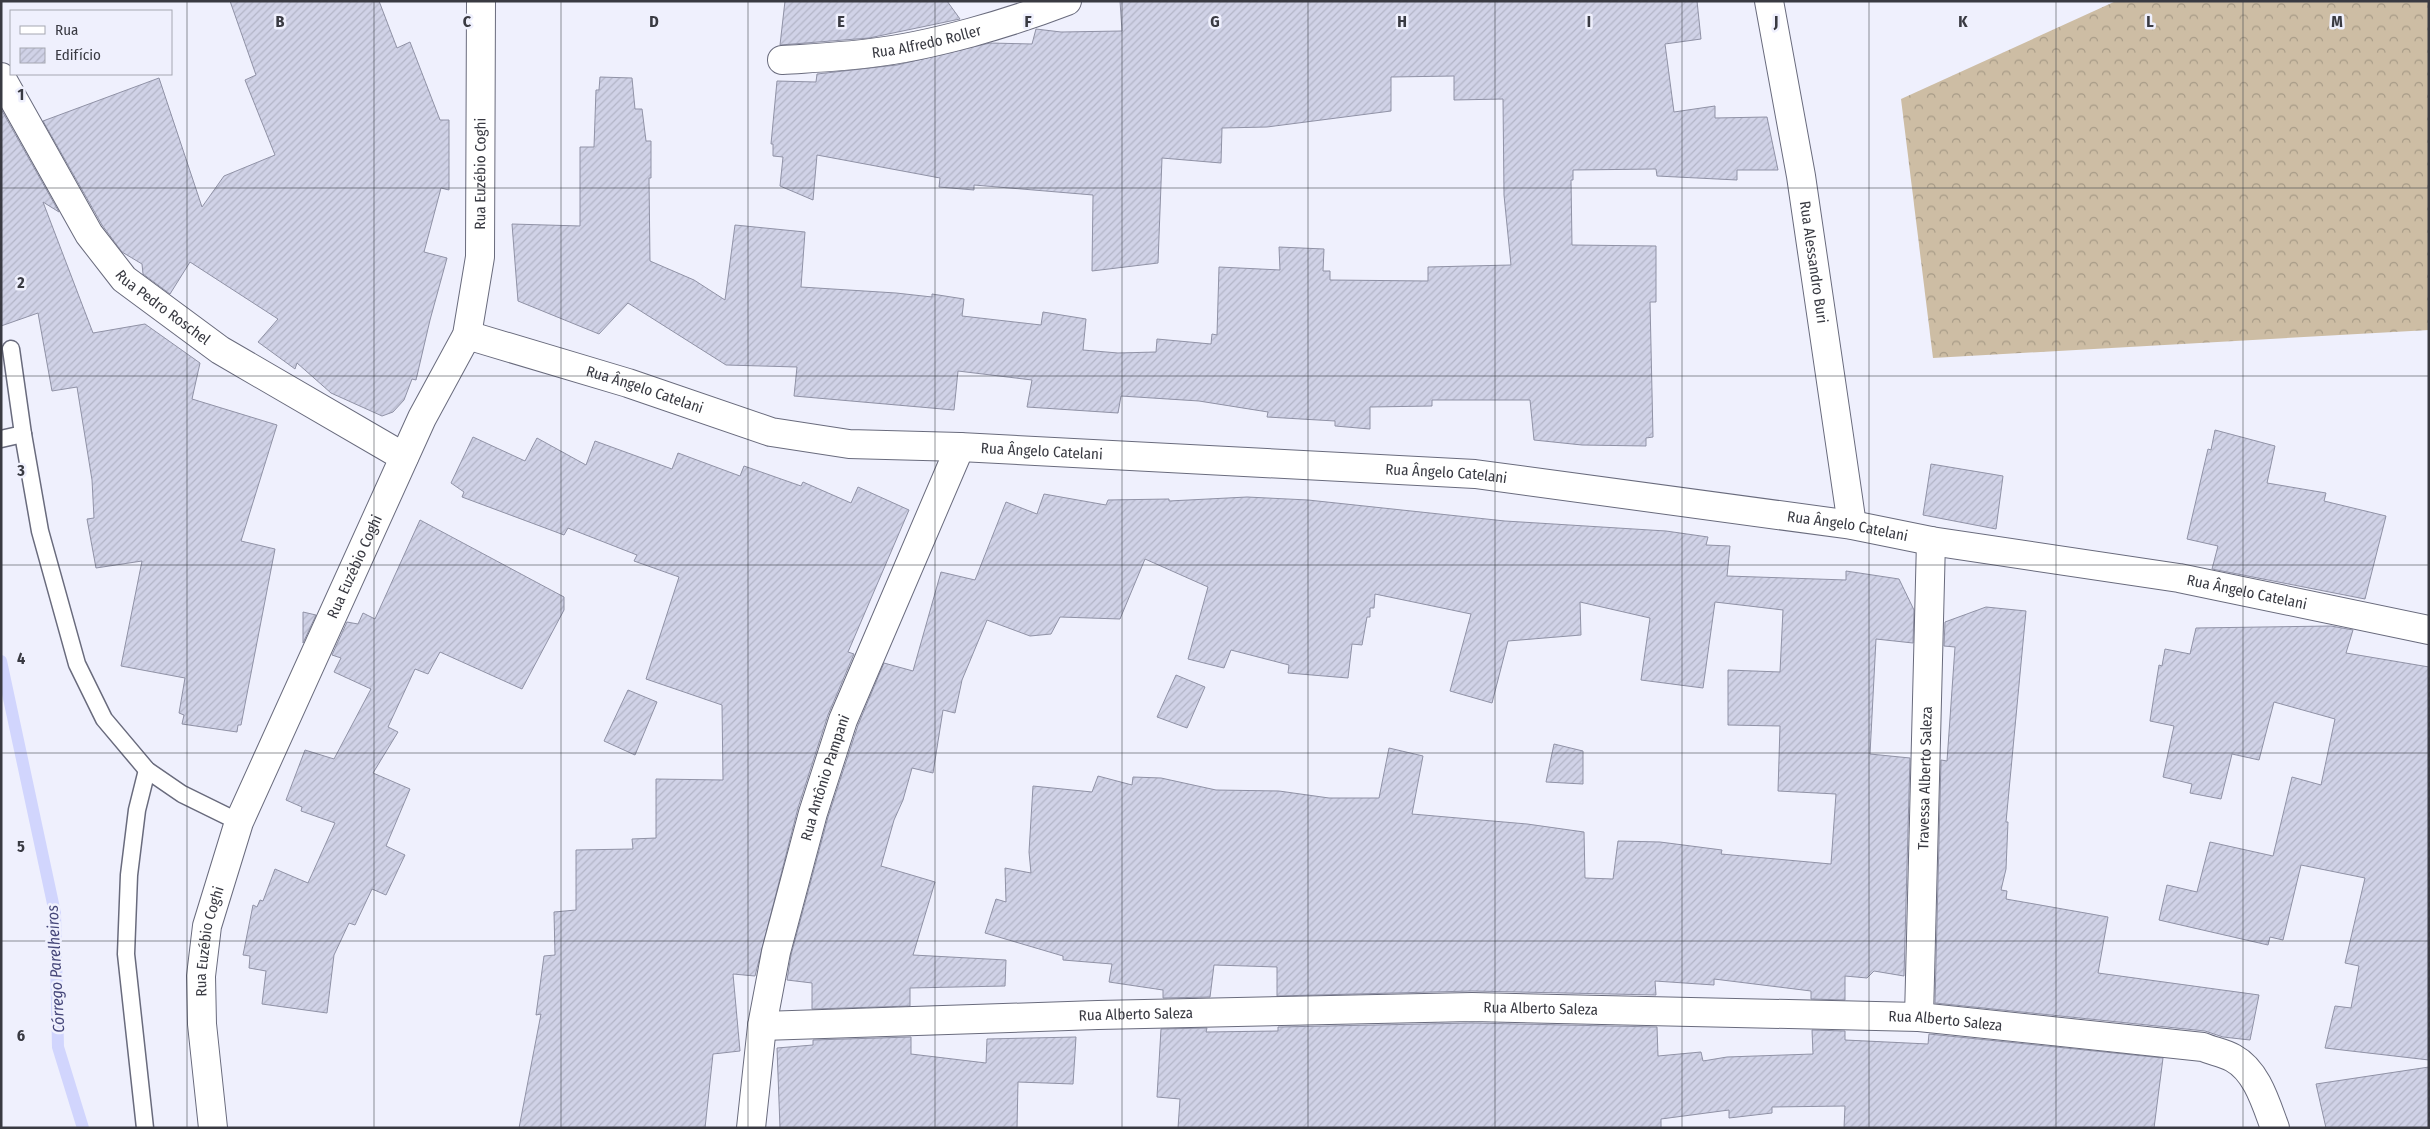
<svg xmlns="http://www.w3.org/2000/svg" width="2430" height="1129" font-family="'Fira Sans Condensed',sans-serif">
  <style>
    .forest { fill: url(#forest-crowns) }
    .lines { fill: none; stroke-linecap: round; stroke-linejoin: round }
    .stream { stroke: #d1d5fd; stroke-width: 12 }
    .building { fill: url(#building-hatch); stroke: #9092a6 }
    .service-casing { stroke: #696b7d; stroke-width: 19 }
    .minor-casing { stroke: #696b7d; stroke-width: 30 }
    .secondary-casing { stroke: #696b7d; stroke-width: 30 }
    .service { stroke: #fff; stroke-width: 16 }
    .minor { stroke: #fff; stroke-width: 28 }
    .secondary { stroke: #fff; stroke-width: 28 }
    .grid { fill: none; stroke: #393a42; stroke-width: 1; stroke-opacity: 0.55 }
    .labels { text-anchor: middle; stroke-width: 5; stroke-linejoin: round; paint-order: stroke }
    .street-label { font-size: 15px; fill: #393a42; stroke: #eff0fd }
    .water-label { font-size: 16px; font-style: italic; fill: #454679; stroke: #eff0fd }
    .grid-label { font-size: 16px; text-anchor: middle; font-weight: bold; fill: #393a42; stroke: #eff0fd; stroke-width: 5; stroke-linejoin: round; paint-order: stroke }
  </style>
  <defs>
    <pattern id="forest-crowns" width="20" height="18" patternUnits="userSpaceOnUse" patternTransform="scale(1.25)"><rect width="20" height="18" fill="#cdbda4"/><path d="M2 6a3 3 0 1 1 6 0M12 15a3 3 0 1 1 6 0" fill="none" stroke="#a79b87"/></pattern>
    <pattern id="building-hatch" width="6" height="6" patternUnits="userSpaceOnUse" patternTransform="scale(1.25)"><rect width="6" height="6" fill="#d0d2e7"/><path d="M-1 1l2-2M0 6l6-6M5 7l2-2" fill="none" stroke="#b3b5c7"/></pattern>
  </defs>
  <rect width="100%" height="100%" fill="#eff0fd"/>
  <!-- forest -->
  <path class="forest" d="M2116,1H2429V330L1933,358L1901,99Z"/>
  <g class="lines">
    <!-- stream -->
    <path class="stream" d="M1,661L55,913L58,1047L83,1128"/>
  </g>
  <!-- building -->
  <g class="building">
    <path d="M230,1H379L397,48L410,42L440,120H449V190L441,188L424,252L447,258L430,320L416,380L412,379L404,400L393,412L382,416L331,393L297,363L295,369L258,342L278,319L190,262L170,294L143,274L142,264L122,252L102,225L43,121L159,78L202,207L224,176L275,155L245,80L256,75Z"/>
    <path d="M785,1H947L960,19L869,38L780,45Z"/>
    <path d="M1120,1H1697L1701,39L1665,44L1674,112L1715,106V118L1767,117L1778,170H1737V180L1657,176L1656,169L1573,170V180H1571L1572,245L1656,246V302H1650L1653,437L1646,438V446L1582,445L1534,440L1530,400H1432V406L1370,407V429L1335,426V421L1267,417L1268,412L1199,401L1121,396L1118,413L1027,407L1032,380L958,371L954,410L794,396L797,367L726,365L628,303L599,334L518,301L512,224L580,226V147H594L596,90H599L600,77L632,78L635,109H642L646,141H651V178H649L650,261L694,280L725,300L735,225L805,232L801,287L896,293L932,297V294L964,299L962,316L1041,325L1043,312L1086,319L1083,350L1118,353L1156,352L1157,339L1211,344L1212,334L1217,335L1219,267L1280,270L1279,247L1324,249L1323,271H1330V280L1428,281V267L1511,265L1504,195L1503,99L1454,100V76L1391,77V111L1267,127L1222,128L1221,163L1162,158L1158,263L1092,271L1093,195L974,185V190L939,187L940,178L817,155L813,200L780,186L783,157L773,156V144H771L777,81L816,82L817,74L897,65L990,43L1032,44L1036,29L1061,32L1122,31Z"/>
    <path d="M1,109L59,212L43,202L93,333L145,324L200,363L192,399L277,425L241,541L275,549L241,725H238L237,732L182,724L184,715L179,713L185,678L121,666L142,561L96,568L87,519L94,518L92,480L77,387L52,391L38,313L1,326Z"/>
    <path d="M2215,430L2275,446L2267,483L2326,493L2324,501L2386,516L2365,599L2212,569L2218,546L2187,539L2208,449L2211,450Z"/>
    <path d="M473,437L525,461L537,438L586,465L595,441L672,469L678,453L740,476L744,466L801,486L803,482L851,503L858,487L909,510L848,652L854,654L828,715L798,808L755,976L733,974L740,1051L713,1054L705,1128H519L541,1014L536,1015L544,956L555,955L554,912L576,910V850L633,849L632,839L656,838V779L723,780L722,705L646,679L679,577L634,561L637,555L568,528L564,535L462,497L464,492L451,483Z"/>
    <path d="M1931,464L2003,476L1996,529L1923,515Z"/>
    <path d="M1044,494L1106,505L1108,500L1169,499V501L1247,497L1308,500L1505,521L1666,531L1708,537L1706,545L1730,546L1727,576L1846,580V571L1899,579L1914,610L1913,643L1876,639L1870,754L1910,758L1904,976L1874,971L1867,978L1845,976V1000L1811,999V991L1714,979V985L1655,981L1656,995L1472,991L1277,996V967L1214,965L1210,997L1163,998V990L1109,982L1112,964L1063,960V956L985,933L996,899L1006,902L1005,868L1031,873L1029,852L1033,786L1092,792L1098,776L1132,785L1133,777L1161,778L1216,790L1279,791L1329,798H1379L1389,748L1423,756L1412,814L1527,824L1584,832L1585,878L1613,879L1618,841L1660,842L1722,850L1721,854L1831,864L1836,794L1778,791L1780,726L1728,725V670L1780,672L1783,610L1715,602L1703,688L1641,680L1650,618L1580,602L1581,635L1508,641L1492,703L1450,691L1471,614L1375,594L1374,608H1370V617H1367L1362,645L1352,644L1348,678L1288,673L1289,665L1231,650L1224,668L1188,659L1208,587L1145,559L1120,619L1060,617L1051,634L1030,636L987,620L962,680L955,713L943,710L933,773L912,768L903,800L894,820L881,866L935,882L913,955L1006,960L1005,986L910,988V1006L812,1009V983L787,980L791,955L828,817L858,725L884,663L913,671L941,572L975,580L1006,502L1037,514Z"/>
    <path d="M420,520L564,597V610L522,689L440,652L428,674L415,669L388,727L398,732L373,773L410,789L386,846L405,855L386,895L372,889L355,925L349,923L334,955L327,1013L262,1004L266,971L249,968L250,956L243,955L253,905L257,907L260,900L263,901L275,869L308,883L335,823L301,811L302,807L286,800L305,750L334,759L371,689L334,672L341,658L332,655L347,622L358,624L363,613L375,619Z"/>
    <path d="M1986,607L2026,611L2006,822H2008L2006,869L2001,890L2007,891L2006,899L2108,917L2098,973L2259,995L2250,1040L2223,1037L2205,1031L1935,1003L1941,760L1947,761L1955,647L1944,646L1945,622Z"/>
    <path d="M303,612L316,615L303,643Z"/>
    <path d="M2331,626L2353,630L2346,653L2429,667V1060L2325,1048L2335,1006L2351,1008L2359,966L2345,963L2365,878L2301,865L2283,940L2270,937L2268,945L2159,920L2167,885L2197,892L2210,842L2273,856L2292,777L2321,785L2335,719L2274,702L2259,760L2232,754L2221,799L2190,793L2192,784L2163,777L2174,726L2150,721L2159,665L2162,666L2165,649L2190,654L2196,628Z"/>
    <path d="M1176,675L1205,687L1187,728L1157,717Z"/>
    <path d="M628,690L657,702L635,755L604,741Z"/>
    <path d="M1554,744L1583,751V784L1546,782Z"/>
    <path d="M1472,1023L1657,1027L1658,1056L1701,1052L1703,1061L1727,1057L1813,1054L1812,1030L1845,1031V1040L1928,1044L1929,1034L2163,1058L2154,1128H1844L1845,1106L1772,1107V1113L1729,1118V1110L1661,1119V1128H1178L1180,1099L1157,1097L1161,1029L1207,1028L1206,1032L1278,1031V1027Z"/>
    <path d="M911,1037V1054L986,1063L987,1039L1076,1037L1073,1084L1018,1082L1017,1128H780L777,1048L813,1045V1040Z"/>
    <path d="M2429,1067V1128H2326L2316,1084Z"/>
  </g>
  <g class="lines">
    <defs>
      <g id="service">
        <path d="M11,349L23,434L40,531L77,664L104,719L147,770L182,794L239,822"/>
        <path d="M1,439L23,434"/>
        <path d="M145,1128L126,954L129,875L137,810L147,770"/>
      </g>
      <g id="minor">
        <path id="s1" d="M1769,1L1801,176L1852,525"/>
        <path id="s2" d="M782,60C812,58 841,57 871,53C932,46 1010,23 1067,1"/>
        <path id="s3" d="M1,77L89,234L124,279L220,350L404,457"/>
        <path id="s4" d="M467,335L628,383L771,432L849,444L960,447L1475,474L1852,525L1931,541L2179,578L2429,630"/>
        <path id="s5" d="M1919,1017L1931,541"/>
        <path id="s6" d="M762,1026L1098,1015L1472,1007L1919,1017L2203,1047C2212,1051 2224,1053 2233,1058C2257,1071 2266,1104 2275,1128"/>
        <path id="s7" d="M751,1128L762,1026L776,952L813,813L843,720L960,447"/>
      </g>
      <g id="secondary">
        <path id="s8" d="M213,1128L202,1024L201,976L207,926L239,822L422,418L467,335L480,257L481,1"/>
      </g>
    </defs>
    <!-- service casing -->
    <use href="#service" class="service-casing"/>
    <!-- minor casing -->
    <use href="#minor" class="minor-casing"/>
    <!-- secondary casing -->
    <use href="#secondary" class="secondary-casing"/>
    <!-- service -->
    <use href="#service" class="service"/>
    <!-- minor -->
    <use href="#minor" class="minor"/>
    <!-- secondary -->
    <use href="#secondary" class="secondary"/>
  </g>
  <!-- grid -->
  <path class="grid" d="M187,1V1128M374,1V1128M561,1V1128M748,1V1128M935,1V1128M1122,1V1128M1308,1V1128M1495,1V1128M1682,1V1128M1869,1V1128M2056,1V1128M2243,1V1128M1,188H2429M1,376H2429M1,565H2429M1,753H2429M1,941H2429"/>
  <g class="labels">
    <!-- street labels -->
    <g class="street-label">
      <text dy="5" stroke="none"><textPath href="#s2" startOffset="146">Rua Alfredo Roller</textPath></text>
      <text dy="5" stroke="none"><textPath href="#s8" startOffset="1012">Rua Euzébio Coghi</textPath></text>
      <text dy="5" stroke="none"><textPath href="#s1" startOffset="265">Rua Alessandro Buri</textPath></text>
      <text dy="5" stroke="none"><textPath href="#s3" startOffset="285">Rua Pedro Roschel</textPath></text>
      <text dy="5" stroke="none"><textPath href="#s4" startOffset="186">Rua Ângelo Catelani</textPath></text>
      <text dy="5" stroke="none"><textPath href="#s4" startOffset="591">Rua Ângelo Catelani</textPath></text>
      <text dy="5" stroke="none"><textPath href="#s4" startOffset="996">Rua Ângelo Catelani</textPath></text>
      <text dy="5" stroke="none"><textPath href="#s4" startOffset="1401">Rua Ângelo Catelani</textPath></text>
      <text dy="5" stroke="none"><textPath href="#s8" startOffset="592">Rua Euzébio Coghi</textPath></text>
      <text dy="5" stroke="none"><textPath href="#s4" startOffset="1806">Rua Ângelo Catelani</textPath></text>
      <text dy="5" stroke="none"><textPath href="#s7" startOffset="359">Rua Antônio Pampani</textPath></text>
      <text dy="5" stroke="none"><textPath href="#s5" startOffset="239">Travessa Alberto Saleza</textPath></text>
      <text dy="5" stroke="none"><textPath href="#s8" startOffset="188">Rua Euzébio Coghi</textPath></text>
      <text dy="5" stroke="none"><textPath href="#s6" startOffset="779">Rua Alberto Saleza</textPath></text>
      <text dy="5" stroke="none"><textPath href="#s6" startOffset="374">Rua Alberto Saleza</textPath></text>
      <text dy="5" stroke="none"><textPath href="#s6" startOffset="1184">Rua Alberto Saleza</textPath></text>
    </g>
    <!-- water labels -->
    <g class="water-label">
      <text transform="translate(55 969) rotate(-93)" y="6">Córrego Parelheiros</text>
    </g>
  </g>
  <g class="grid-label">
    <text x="280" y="27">B</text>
    <text x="467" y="27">C</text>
    <text x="654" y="27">D</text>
    <text x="841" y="27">E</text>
    <text x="1028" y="27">F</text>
    <text x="1215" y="27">G</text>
    <text x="1402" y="27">H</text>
    <text x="1589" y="27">I</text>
    <text x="1776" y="27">J</text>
    <text x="1963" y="27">K</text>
    <text x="2150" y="27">L</text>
    <text x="2337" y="27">M</text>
    <text x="21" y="100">1</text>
    <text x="21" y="288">2</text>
    <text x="21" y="476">3</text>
    <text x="21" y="664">4</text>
    <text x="21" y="852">5</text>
    <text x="21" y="1041">6</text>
  </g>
  <!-- border -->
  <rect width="2430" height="1129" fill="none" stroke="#393a42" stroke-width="5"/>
  <!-- legend -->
  <rect x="10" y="10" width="162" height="65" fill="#eff0fd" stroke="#a6a7b2"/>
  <rect x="20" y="26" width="25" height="8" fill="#ffffff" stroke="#a6a7b2"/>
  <text x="55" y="35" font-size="15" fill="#393a42">Rua</text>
  <rect x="20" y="48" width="25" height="15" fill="url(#building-hatch)" stroke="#a6a7b2"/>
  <text x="55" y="60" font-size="15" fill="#393a42">Edifício</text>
</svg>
